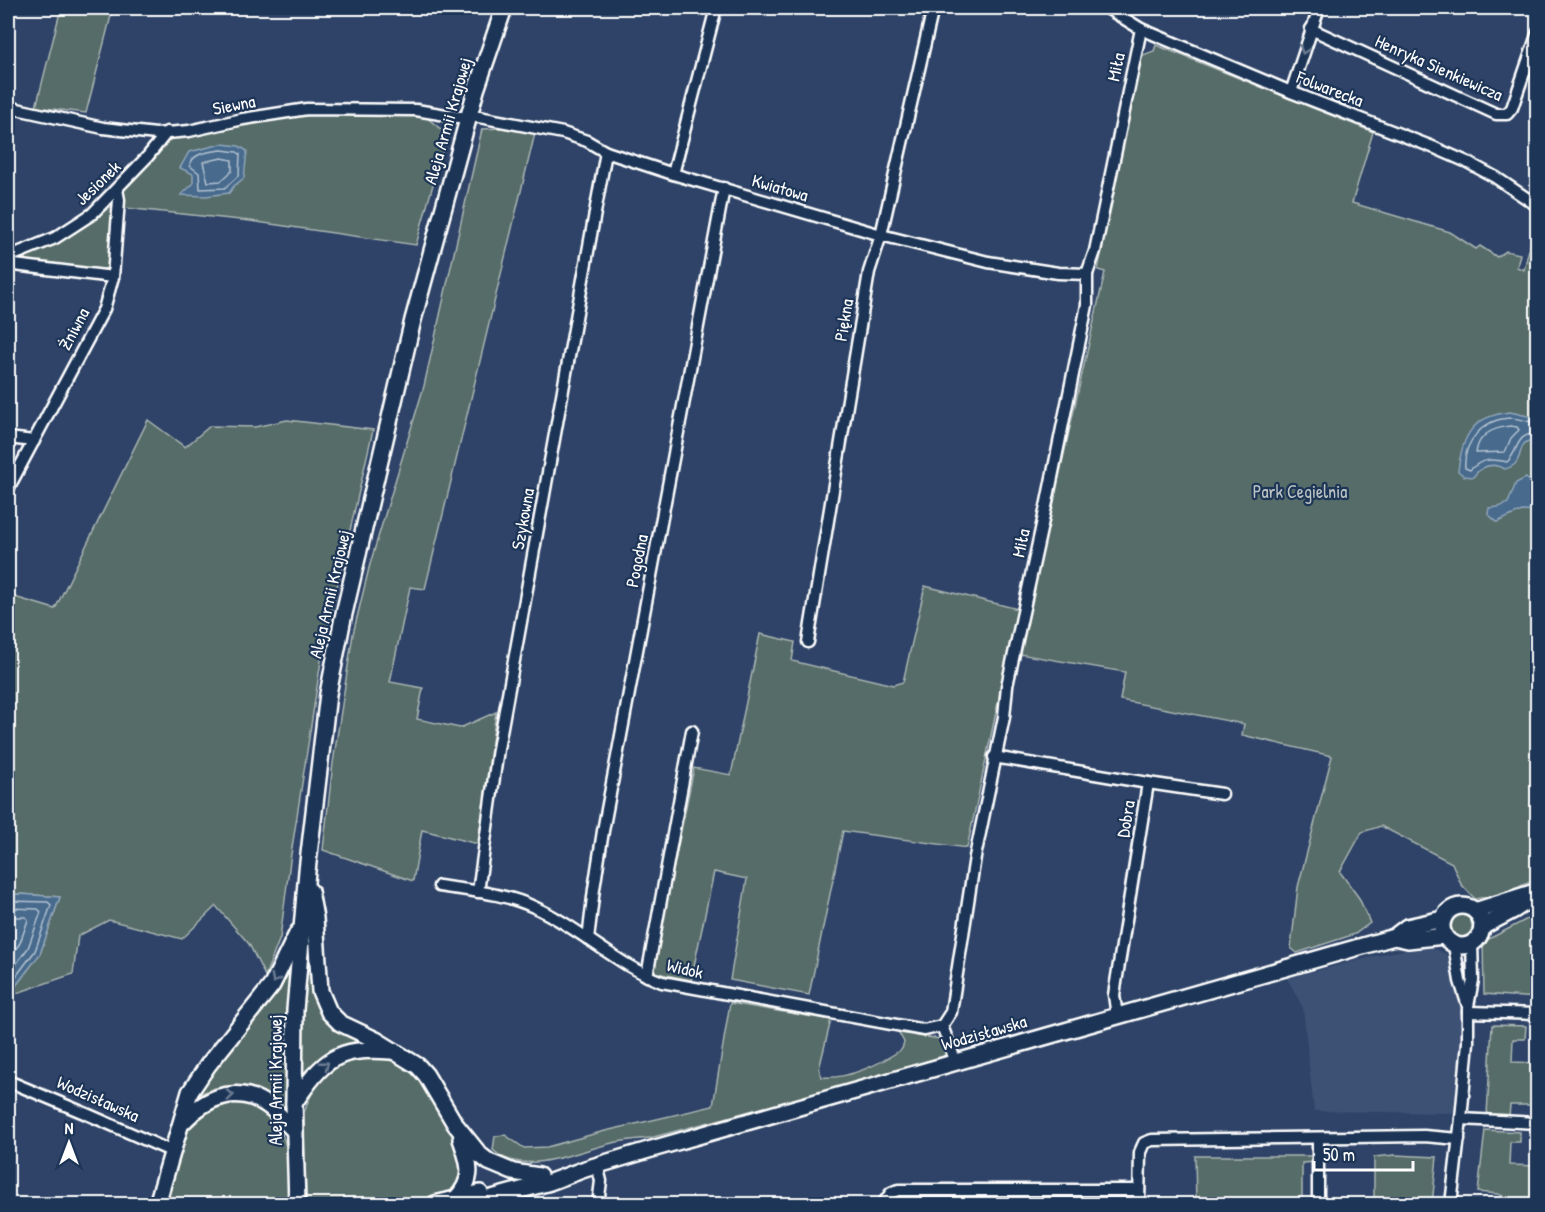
<svg xmlns="http://www.w3.org/2000/svg" width="1545" height="1212" font-family="'Patrick Hand',sans-serif">
  <style>
    .built { fill: #3d5175 }
    .green { fill: #576c68; stroke: #abb6b4; stroke-width: 1.5 }
    .water { fill: #466a8d; stroke: #90a6bb; stroke-width: 1.5 }
    .lines { fill: none; stroke-linecap: round; stroke-linejoin: round }
    .shore { stroke: #b5c3d1; stroke-width: 1.5 }
    .street-casing { stroke: #fff; stroke-width: 15 }
    .secondary-casing { stroke: #fff; stroke-width: 20 }
    .street { stroke: #1d3557; stroke-width: 10 }
    .secondary { stroke: #1d3557; stroke-width: 15 }
    .oneway { stroke: #6c7c92 }
    .labels { text-anchor: middle; stroke-width: 4.5; stroke-linejoin: round; paint-order: stroke }
    .street-label { font-size: 18px; fill: #fff; stroke: #1d3557 }
    .park-label { font-size: 18px; fill: #bcc4c3; stroke: #1d3557 }
  </style>
  <rect width="100%" height="100%" fill="#2e4367"/>
  <filter id="ink" filterUnits="userSpaceOnUse"><feTurbulence type="fractalNoise" baseFrequency=".0167" numOctaves="2"/><feDisplacementMap in="SourceGraphic" scale="12" xChannelSelector="R" yChannelSelector="G"/><feConvolveMatrix kernelMatrix="1 2 1 2 8 2 1 2 1" color-interpolation-filters="sRGB"/></filter>
  <g filter="url(#ink)">
    <!-- built -->
    <path class="built" d="M1431,947L1446,954L1465,1009L1457,1113L1314,1111L1303,1008L1287,978L1392,952Z"/>
    <!-- green -->
    <g class="green">
      <path d="M61,8H113L86,113L36,107Z"/>
      <path d="M1156,45L1373,132L1352,203L1450,232L1476,249L1480,246L1497,257L1506,251L1520,254L1517,267L1524,270L1536,220L1537,221V879L1501,894L1475,899L1461,884L1452,863L1381,826L1362,832L1340,872L1359,898L1370,923L1355,934L1297,953L1291,948L1298,887L1332,756L1242,735L1244,724L1120,700L1125,672L1019,654L1105,272L1098,270L1139,61L1143,55L1154,51Z"/>
      <path d="M311,115L425,116L444,132L445,142L416,245L250,221L125,208L123,190L171,138C218,132 264,120 311,115Z"/>
      <path d="M501,128L535,133L425,589L410,587L390,682L423,688L417,719L460,728L496,712L478,844L422,830L413,881L323,850L333,763L353,634L370,564L424,386L482,129Z"/>
      <path d="M113,205L111,258L107,268L96,271L24,261L27,255L74,233Z"/>
      <path d="M148,420L185,447L210,426L255,427L287,420L373,430L323,648L290,861L280,938L265,976L249,944L216,906L182,939L109,920L78,936L73,974L8,996L40,954L60,897L20,894L8,895V595L55,609Z"/>
      <path d="M925,586L1018,609L967,848L843,831L809,995L730,980L747,879L714,872L691,980L652,972L694,768L731,775L760,634L795,642L792,661L893,685L903,682Z"/>
      <path d="M1537,914V998L1484,994L1483,942Z"/>
      <circle cx="1461" cy="926" r="11"/>
      <path d="M284,972L291,973L287,1024V1107L285,1108C260,1085 227,1078 197,1096L196,1095Z"/>
      <path d="M305,974H312L313,984L359,1039L358,1041C334,1046 319,1058 302,1074V1023Z"/>
      <path d="M730,1003L831,1020L819,1069L822,1077C847,1080 882,1063 902,1049L904,1042L899,1033L941,1039L946,1047L945,1054L940,1060L650,1138C639,1139 628,1140 617,1142C582,1149 523,1179 493,1150L495,1136L505,1135L524,1148L547,1147L601,1132L713,1106Z"/>
      <path d="M1492,1025L1526,1026L1525,1039H1513L1512,1062L1537,1063V1105H1510L1509,1117L1487,1115Z"/>
      <path d="M368,1058C385,1058 402,1062 415,1073C424,1081 461,1146 463,1156C464,1171 460,1189 446,1196C419,1211 340,1204 306,1204L304,1113C313,1081 335,1062 368,1058Z"/>
      <path d="M227,1103C293,1104 289,1155 289,1204H164C172,1181 179,1133 198,1117C206,1109 217,1105 227,1103Z"/>
      <path d="M1485,1130L1520,1132V1142H1510L1509,1165L1537,1166V1201L1512,1200L1498,1194L1478,1192Z"/>
      <path d="M1395,1155L1437,1157L1432,1204H1374V1157Z"/>
      <path d="M1195,1156H1314V1162L1302,1163V1204H1196Z"/>
    </g>
    <!-- water -->
    <g class="water">
      <path d="M222,144L239,146L247,151L244,178L234,186L229,193L206,196L181,195L193,184V174L180,168L189,152Z"/>
      <path d="M1510,412L1537,418V439C1516,441 1524,454 1515,464C1512,467 1508,468 1505,469C1492,462 1481,466 1473,477L1464,476L1458,471C1462,436 1472,416 1510,412Z"/>
      <path d="M1526,478L1531,482H1537V512L1522,511L1497,522L1488,514L1489,508L1499,507L1508,503L1516,483Z"/>
      <path d="M20,894L60,897L40,954L8,996V895Z"/>
    </g>
    <g class="lines">
      <!-- shore -->
      <g class="shore">
        <path d="M222,150L237,152L240,154L239,175L225,188L200,189L199,173L190,166C192,152 210,152 222,150Z"/>
        <path d="M222,158L232,160V171L221,181L208,182L203,162Z"/>
        <path d="M1538,423C1528,422 1519,418 1510,418C1483,419 1463,442 1465,468L1470,470C1482,458 1492,459 1507,462C1520,450 1514,434 1538,433"/>
        <path d="M1510,426L1517,427L1519,430L1511,438L1505,452L1476,453C1478,434 1493,428 1510,426Z"/>
        <path d="M8,901L48,902L51,905L35,951L8,987"/>
        <path d="M8,908L38,909L41,912L28,948L8,975"/>
        <path d="M8,917H26L28,920L20,943L8,960"/>
      </g>
      <defs>
        <g id="street">
          <path d="M1107,8L1141,29L1291,92L1435,148L1467,162L1495,177L1538,206"/>
          <path d="M1311,29L1496,114H1507L1512,108L1538,32"/>
          <path d="M1291,92L1319,8"/>
          <path d="M8,107L103,128L156,134L189,131L243,119L307,109L416,110L458,117H479L563,133L587,141L606,152L673,174L881,235L988,262L1058,273L1087,274"/>
          <path d="M673,174L716,8"/>
          <path d="M8,257L55,238L92,214L148,156L167,132"/>
          <path d="M8,259L14,265L113,277L104,309L8,489"/>
          <path d="M113,277L119,200L117,189"/>
          <path d="M8,438L34,441"/>
          <path d="M808,642L869,272L881,235L933,8"/>
          <path d="M994,757L1148,783L1114,995L1117,1016"/>
          <path d="M1148,783L1222,794"/>
          <path d="M439,886C471,891 504,893 534,907C579,927 615,964 662,982L924,1030L942,1026"/>
          <path d="M478,892L498,749L606,152"/>
          <path d="M588,939L594,889L603,831L724,188"/>
          <path d="M1454,945L1460,981L1467,1003"/>
          <path d="M647,976L692,731"/>
          <path d="M1468,1012L1538,1014"/>
          <path d="M956,1062L942,1026L951,1012L975,857L1004,717L1007,686L1047,502L1087,305V274L1095,251L1141,29"/>
          <path d="M8,1081L89,1115L173,1152"/>
          <path d="M1461,1119L1538,1123"/>
          <path d="M597,1165L601,1181L598,1204"/>
          <path d="M883,1204L891,1193L898,1190H1139"/>
          <path d="M1139,1204L1140,1152L1144,1143L1152,1140L1424,1136L1459,1139"/>
          <path d="M1318,1204V1138"/>
          <path d="M1451,1204L1461,1119L1468,1042V1006L1473,980L1472,943"/>
        </g>
        <g id="secondary">
          <path d="M310,891L315,918L320,991L329,1012L340,1023L376,1040L418,1066L426,1075L455,1124L480,1155L489,1162L513,1172L539,1176"/>
          <circle cx="1462" cy="926" r="20"/>
          <path d="M1475,911L1532,893"/>
          <path d="M1482,927L1514,910L1538,894"/>
          <path d="M1394,937L1408,940L1444,936"/>
          <path d="M294,1103C324,1059 336,1047 391,1051"/>
          <path d="M183,1122C207,1096 240,1083 271,1108C280,1115 287,1124 295,1131"/>
          <path d="M455,1200C475,1179 470,1164 461,1139"/>
          <path d="M157,1204L190,1092L208,1065L272,985L298,932"/>
          <path d="M297,1204L294,1103L295,1010L307,871L328,694L343,618L413,320L476,90L504,8"/>
          <path d="M435,1204L480,1193"/>
          <path d="M470,1204L550,1182L585,1169L645,1151L1394,937L1407,927L1443,919"/>
        </g>
      </defs>
      <!-- street casing -->
      <use href="#street" class="street-casing"/>
      <!-- secondary casing -->
      <use href="#secondary" class="secondary-casing"/>
      <!-- street -->
      <use href="#street" class="street"/>
      <!-- secondary -->
      <use href="#secondary" class="secondary"/>
    </g>
    <!-- one-way arrows -->
    <defs><path id="oneway-chevron" d="M-2-3.5L2.5 0L-2 3.5" fill="none" stroke-width="1.6" stroke-linecap="round" stroke-linejoin="round" transform="scale(1.5)"/></defs>
    <g class="oneway">
      <use href="#oneway-chevron" transform="translate(1304 50) rotate(109)"/>
      <use href="#oneway-chevron" transform="translate(275 979) rotate(118)"/>
      <use href="#oneway-chevron" transform="translate(325 1065) rotate(-38)"/>
      <use href="#oneway-chevron" transform="translate(230 1095) rotate(-7)"/>
    </g>
  </g>
  <g class="labels">
    <!-- street labels -->
    <g class="street-label">
      <text transform="translate(1116 67) rotate(-78)" y="6">Miła</text>
      <text transform="translate(1439 68) rotate(24)" y="6">Henryka Sienkiewicza</text>
      <text transform="translate(1330 89) rotate(21)" y="6">Folwarecka</text>
      <text transform="translate(234 105) rotate(-11)" y="6">Siewna</text>
      <text transform="translate(448 121) rotate(-74)" y="6">Aleja Armii Krajowej</text>
      <text transform="translate(98 183) rotate(-44)" y="6">Jesionek</text>
      <text transform="translate(780 188) rotate(16)" y="6">Kwiatowa</text>
      <text transform="translate(844 320) rotate(-81)" y="6">Piękna</text>
      <text transform="translate(74 329) rotate(-62)" y="6">Żniwna</text>
      <text transform="translate(523 519) rotate(-80)" y="6">Szykowna</text>
      <text transform="translate(1021 543) rotate(-78)" y="6">Miła</text>
      <text transform="translate(637 561) rotate(-79)" y="6">Pogodna</text>
      <text transform="translate(330 594) rotate(-77)" y="6">Aleja Armii Krajowej</text>
      <text transform="translate(1126 819) rotate(-81)" y="6">Dobra</text>
      <text transform="translate(685 969) rotate(13)" y="6">Widok</text>
      <text transform="translate(984 1033) rotate(-16)" y="6">Wodzisławska</text>
      <text transform="translate(276 1080) rotate(-90)" y="6">Aleja Armii Krajowej</text>
      <text transform="translate(98 1099) rotate(24)" y="6">Wodzisławska</text>
    </g>
    <!-- park labels -->
    <g class="park-label">
      <text x="1300" y="498">Park Cegielnia</text>
    </g>
  </g>
  <!-- margin -->
  <rect width="1545" height="1212" fill="none" stroke="#1d3557" stroke-width="30"/>
  <rect x="15" y="15" width="1515" height="1182" fill="none" stroke="#fff" stroke-width="2" filter="url(#ink)"/>
  <!-- north arrow -->
  <g transform="translate(69 1143)" stroke="#1d3557" stroke-width="4.5" paint-order="stroke">
  <path d="M0-4.5L10 22L0 15L-10 22Z" fill="#ffffff"/>
  <text y="-9" font-size="16" font-weight="bold" text-anchor="middle" fill="#ffffff">N</text>
  </g>
  <!-- scale -->
  <path d="M1314 1161v9h99v-9" fill="none" stroke="#ffffff" stroke-width="3"/>
  <text x="1323" y="1161" font-size="18" fill="#ffffff" stroke="#1d3557" stroke-width="4.5" paint-order="stroke">50 m</text>
</svg>
